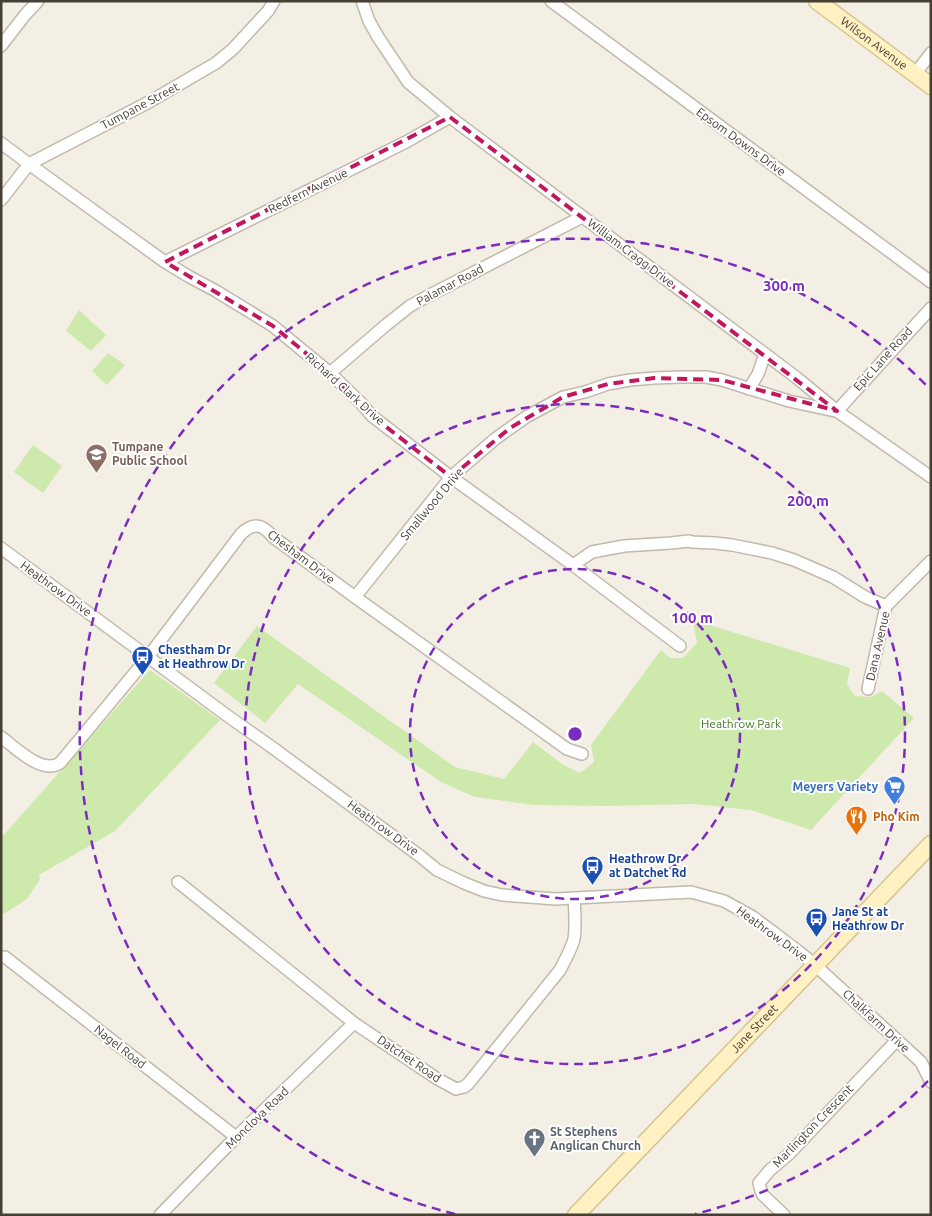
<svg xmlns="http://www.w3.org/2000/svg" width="932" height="1216" font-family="Ubuntu,sans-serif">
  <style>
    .green { fill: #cde9ab }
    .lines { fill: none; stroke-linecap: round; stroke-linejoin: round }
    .minor-casing { stroke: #c2b9aa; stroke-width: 14 }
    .secondary-casing { stroke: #d5c392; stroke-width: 19 }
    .minor { stroke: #fff; stroke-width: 11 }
    .secondary { stroke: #fff1c2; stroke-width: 16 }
    .marked { fill: none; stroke: #c2185b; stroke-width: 4; stroke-dasharray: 10 6; stroke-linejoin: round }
    .ring { fill: none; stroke: #7b2cbf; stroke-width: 2.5; stroke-dasharray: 9 6 }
    .labels { text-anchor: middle; stroke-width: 4; stroke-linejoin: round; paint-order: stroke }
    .street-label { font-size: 12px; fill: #453f34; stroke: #fff }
    .education-label { font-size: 12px; font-weight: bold; fill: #785e54; stroke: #fff; text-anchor: start }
    .transit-label { font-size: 12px; font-weight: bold; fill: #164399; stroke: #fff; text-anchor: start }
    .park-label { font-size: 12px; fill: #447925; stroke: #fff }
    .shop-label { font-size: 12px; font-weight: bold; fill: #366cbe; stroke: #fff; text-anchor: end }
    .food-label { font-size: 12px; font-weight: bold; fill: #c56008; stroke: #fff; text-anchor: start }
    .worship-label { font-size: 12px; font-weight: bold; fill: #5b616d; stroke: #fff; text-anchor: start }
    .centre { fill: #7b2cbf; stroke: #fff; stroke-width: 2.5 }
    .ring-label { font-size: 15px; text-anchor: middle; font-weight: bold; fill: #7b2cbf; stroke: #fff; stroke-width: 4; stroke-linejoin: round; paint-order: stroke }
  </style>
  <rect width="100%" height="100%" fill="#f3efe4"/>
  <!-- green -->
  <g class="green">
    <path d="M79,310L106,335L91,351L66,331Z"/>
    <path d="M108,353L125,365L107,385L92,371Z"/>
    <path d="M33,445L62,466L43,493L14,472Z"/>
    <path d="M693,620L850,668L847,684L855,696L871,697L882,691L914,718L811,830L751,810L694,804L606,806L534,805L475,797L441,782L298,684L265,723L214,683L257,626L455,767L504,779L533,742L562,764L580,773L594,762L591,745L661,650L670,658H683L697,643Z"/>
    <path d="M150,670L220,720L115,831L39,875L40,879L27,899L5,913L1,914V838Z"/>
  </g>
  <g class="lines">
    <defs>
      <g id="minor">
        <path d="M362,1L369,21L378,37L408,82L450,117L797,378L837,411L931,477"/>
        <path d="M551,1L931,282"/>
        <path d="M1,46L25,15L38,1"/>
        <path d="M915,74L931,53"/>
        <path d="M1,143L29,164L165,262L188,276L216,291L273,326L330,373L361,403L372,416L451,477L573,565L680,646"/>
        <path d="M1,200L29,164L149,102L216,63L233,49L244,37L268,11L274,1"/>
        <path d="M165,262L406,142L450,117"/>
        <path d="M330,373L386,325L410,306L428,296L582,217"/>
        <path d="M749,389L758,374L765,354"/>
        <path d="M837,411L931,308"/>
        <path d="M1,548L225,714L273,748L420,856L437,870L464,883L484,891L502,895L556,899L691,892L724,901L753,917L798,951L815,965L921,1062L931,1082"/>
        <path d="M573,565L592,552L624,546L671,543L689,541L692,542L715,543L732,545L772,553L794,560L833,577L865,597L886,606"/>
        <path d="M355,597L451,477L495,439L526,417L563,397L585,392L608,384L630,380L654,378L681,377H706L722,380L789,401L835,411"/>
        <path d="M868,689L886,606L931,561"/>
        <path d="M1,737C16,748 42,775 60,763L148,657L241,534C254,521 263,525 273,537L355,597L567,749L582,754"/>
        <path d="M178,882L354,1023L436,1078L456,1089L464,1087L468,1084L560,970C565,960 571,950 574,939C576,926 575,912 574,898"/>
        <path d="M5,957L236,1137"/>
        <path d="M160,1215L236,1137L354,1023"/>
        <path d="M784,1215L763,1195L761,1191L759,1183L770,1170L789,1154L897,1040"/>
      </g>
      <g id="secondary">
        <path id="s1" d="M817,1L931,86"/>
        <path id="s2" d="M576,1215L931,844"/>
      </g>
    </defs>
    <!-- minor casing -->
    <use href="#minor" class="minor-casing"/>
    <!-- secondary casing -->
    <use href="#secondary" class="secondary-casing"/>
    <!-- minor -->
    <use href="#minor" class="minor"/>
    <!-- secondary -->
    <use href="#secondary" class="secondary"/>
  </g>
  <!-- marked area -->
  <path class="marked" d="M450,117L837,411L722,380L654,378L608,384L563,397L510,428L451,477L372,416L330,373L273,326L165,262Z"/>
  <!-- distance rings -->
  <g class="ring">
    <circle cx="575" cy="734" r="165"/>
    <circle cx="575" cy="734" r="330"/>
    <path d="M928 1081A495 495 0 0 1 695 1214M455 1214A495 495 0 1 1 928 387"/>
  </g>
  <!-- icons -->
  <defs>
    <symbol id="school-pin" viewBox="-11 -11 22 30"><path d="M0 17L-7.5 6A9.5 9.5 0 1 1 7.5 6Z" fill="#8d6e63" stroke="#fff"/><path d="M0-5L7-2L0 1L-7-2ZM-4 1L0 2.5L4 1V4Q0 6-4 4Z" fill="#fff"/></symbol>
    <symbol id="bus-pin" viewBox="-11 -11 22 30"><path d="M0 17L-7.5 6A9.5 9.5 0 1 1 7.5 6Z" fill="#1a4fb4" stroke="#fff"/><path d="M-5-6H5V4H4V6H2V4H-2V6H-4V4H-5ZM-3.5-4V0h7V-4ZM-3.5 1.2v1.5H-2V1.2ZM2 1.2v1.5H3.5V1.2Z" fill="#fff"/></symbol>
    <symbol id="supermarket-pin" viewBox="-11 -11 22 30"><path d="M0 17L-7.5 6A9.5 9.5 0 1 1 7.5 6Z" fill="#3f7fe0" stroke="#fff"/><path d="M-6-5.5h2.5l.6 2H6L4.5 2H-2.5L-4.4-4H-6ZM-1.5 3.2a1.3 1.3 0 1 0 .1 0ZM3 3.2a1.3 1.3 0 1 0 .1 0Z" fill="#fff"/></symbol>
    <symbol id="restaurant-pin" viewBox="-11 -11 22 30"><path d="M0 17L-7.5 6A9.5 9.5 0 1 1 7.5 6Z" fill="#e8710a" stroke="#fff"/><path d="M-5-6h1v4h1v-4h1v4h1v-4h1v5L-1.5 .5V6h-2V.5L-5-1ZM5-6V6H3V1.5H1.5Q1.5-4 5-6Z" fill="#fff"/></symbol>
    <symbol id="church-pin" viewBox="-11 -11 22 30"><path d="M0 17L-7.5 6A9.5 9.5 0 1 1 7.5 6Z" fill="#6b7280" stroke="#fff"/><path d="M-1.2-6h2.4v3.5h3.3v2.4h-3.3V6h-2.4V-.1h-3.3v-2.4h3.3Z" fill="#fff"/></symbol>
  </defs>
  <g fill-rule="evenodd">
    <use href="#school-pin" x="84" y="442" width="25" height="34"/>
    <use href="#bus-pin" x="130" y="644" width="25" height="34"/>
    <use href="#supermarket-pin" x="882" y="774" width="25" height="34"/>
    <use href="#restaurant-pin" x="844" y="804" width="25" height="34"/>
    <use href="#bus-pin" x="580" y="854" width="25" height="34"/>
    <use href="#bus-pin" x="804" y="906" width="25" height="34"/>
    <use href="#church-pin" x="522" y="1126" width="25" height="34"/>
  </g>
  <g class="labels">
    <!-- street labels -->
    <g class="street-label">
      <text dy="4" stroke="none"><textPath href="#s1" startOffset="71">Wilson Avenue</textPath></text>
      <text transform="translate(140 106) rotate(-28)" y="4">Tumpane Street</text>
      <text transform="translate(741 142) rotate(36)" y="4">Epsom Downs Drive</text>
      <text transform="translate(308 191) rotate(-26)" y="4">Redfern Avenue</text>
      <text transform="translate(631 253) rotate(37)" y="4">William Cragg Drive</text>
      <text transform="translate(450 285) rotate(-28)" y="4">Palamar Road</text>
      <text transform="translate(883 359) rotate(-48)" y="4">Epic Lane Road</text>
      <text transform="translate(345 389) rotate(42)" y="4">Richard Clark Drive</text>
      <text transform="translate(432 504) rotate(-50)" y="4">Smallwood Drive</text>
      <text transform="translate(301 557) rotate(37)" y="4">Chesham Drive</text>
      <text transform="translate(56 589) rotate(36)" y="4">Heathrow Drive</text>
      <text transform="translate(878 646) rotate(-77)" y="4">Dana Avenue</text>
      <text transform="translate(383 828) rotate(36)" y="4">Heathrow Drive</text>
      <text transform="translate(772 934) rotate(36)" y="4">Heathrow Drive</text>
      <text transform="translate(876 1021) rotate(43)" y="4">Chalkfarm Drive</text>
      <text dy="4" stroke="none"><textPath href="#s2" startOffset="258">Jane Street</textPath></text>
      <text transform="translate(120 1047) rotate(38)" y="4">Nagel Road</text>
      <text transform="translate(409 1059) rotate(34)" y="4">Datchet Road</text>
      <text transform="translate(257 1118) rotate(-44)" y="4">Monclova Road</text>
      <text transform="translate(813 1126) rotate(-46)" y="4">Marlington Crescent</text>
    </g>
    <!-- education labels -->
    <g class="education-label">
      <text x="112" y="451">Tumpane<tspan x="112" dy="14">Public School</tspan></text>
    </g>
    <!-- transit labels -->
    <g class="transit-label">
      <text x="158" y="654">Chestham Dr<tspan x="158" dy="14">at Heathrow Dr</tspan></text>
      <text x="609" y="863">Heathrow Dr<tspan x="609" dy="14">at Datchet Rd</tspan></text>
      <text x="832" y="916">Jane St at<tspan x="832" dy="14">Heathrow Dr</tspan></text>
    </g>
    <!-- park labels -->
    <g class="park-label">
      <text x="741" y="728">Heathrow Park</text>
    </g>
    <!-- shop labels -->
    <g class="shop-label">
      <text x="878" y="791">Meyers Variety</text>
    </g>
    <!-- food labels -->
    <g class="food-label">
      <text x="873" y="821">Pho Kim</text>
    </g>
    <!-- worship labels -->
    <g class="worship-label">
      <text x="550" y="1136">St Stephens<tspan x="550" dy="14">Anglican Church</tspan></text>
    </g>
  </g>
  <circle cx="575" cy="734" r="8" class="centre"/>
  <g class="ring-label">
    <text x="784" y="291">300 m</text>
    <text x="808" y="506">200 m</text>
    <text x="692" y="623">100 m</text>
  </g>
  <!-- border -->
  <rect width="932" height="1216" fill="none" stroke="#453f34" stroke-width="5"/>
</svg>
